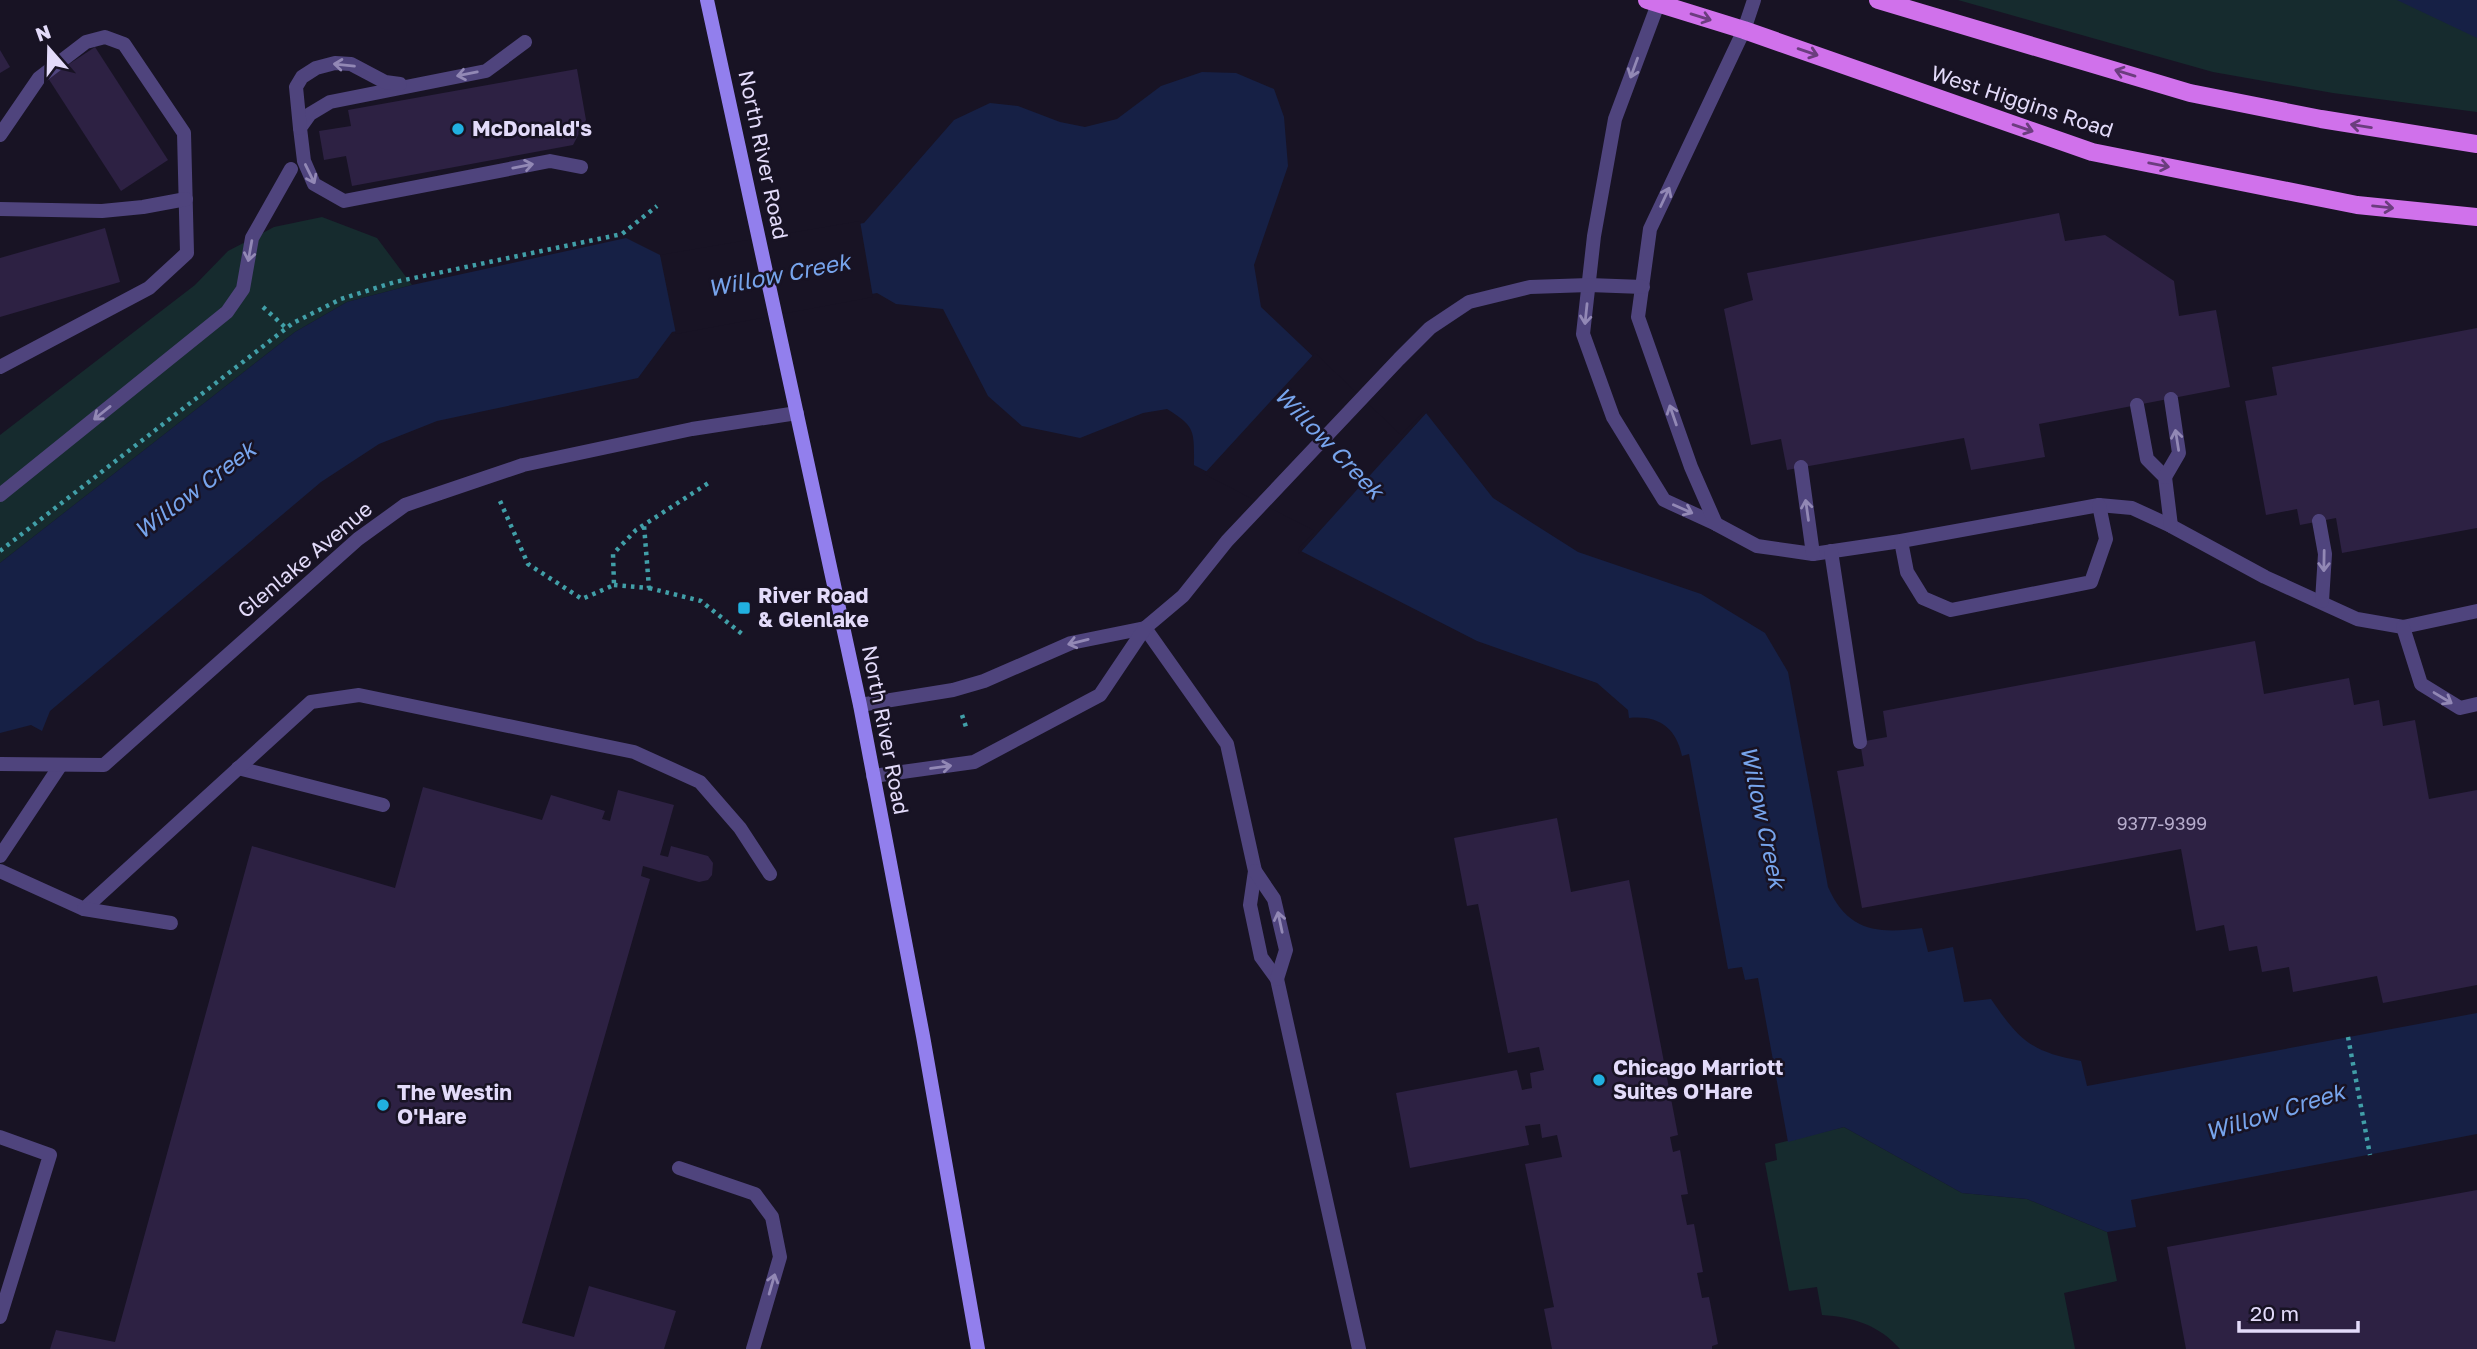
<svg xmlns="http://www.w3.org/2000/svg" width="2477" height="1349" font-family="'Golos Text',sans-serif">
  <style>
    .green { fill: #162b2e }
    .water { fill: #162045 }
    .pier { fill: #181324 }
    .building { fill: #2d2143 }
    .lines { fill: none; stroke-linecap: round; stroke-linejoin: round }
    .path { stroke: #419fa8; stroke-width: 4.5; stroke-dasharray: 3.5 5; stroke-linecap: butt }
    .service { stroke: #4f447d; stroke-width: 14 }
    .minor { stroke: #4f447d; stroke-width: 14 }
    .secondary { stroke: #927fed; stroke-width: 14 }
    .primary { stroke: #d071eb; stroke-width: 18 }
    .oneway { stroke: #6b3d7e }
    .oneway2 { stroke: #9288b5 }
    .poi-dot { fill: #21b0e0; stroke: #181324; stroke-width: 2.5 }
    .labels { text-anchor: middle; stroke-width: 5; stroke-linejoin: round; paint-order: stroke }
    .number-label { font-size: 18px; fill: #b6accc }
    .street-label { font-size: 21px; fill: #e3dbfa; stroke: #181324 }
    .poi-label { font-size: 21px; font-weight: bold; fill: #e3dbfa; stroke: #181324; text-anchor: start }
    .water-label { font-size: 23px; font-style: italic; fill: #77a4ec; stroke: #181324 }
  </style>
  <rect width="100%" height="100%" fill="#181324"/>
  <!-- green -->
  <g class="green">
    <path d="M1958,0H2477V112L2333,93L2213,72Z"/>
    <path d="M322,217L377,238L412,285L347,302L295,332L0,563V435L195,285L228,251L274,227Z"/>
    <path d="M1844,1127L1962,1193L2027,1199L2107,1232L2117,1281L2064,1293L2075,1349H1900C1879,1325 1853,1317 1822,1315L1817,1287L1789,1291L1765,1163L1777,1160L1775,1144Z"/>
  </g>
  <!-- water -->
  <g class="water">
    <path d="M2397,0H2477V38Z"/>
    <path d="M1202,72L1236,73L1274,89L1284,117L1288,166L1254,265L1261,307L1401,440L1426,413L1493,498L1578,552L1701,594L1765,633L1788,672L1828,887C1848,932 1878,934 1922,928L1928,952L1953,947L1964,1002L1991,999C2019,1040 2031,1052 2081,1061L2087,1086L2477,1013V1134L2131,1200L2136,1227L2107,1232L2027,1199L1962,1193L1844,1127L1788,1142L1758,978L1745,980L1742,967L1728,969L1689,754L1682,756C1676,727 1658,715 1629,718L1628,710L1597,683L1477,641L1301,551L1320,530L1194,465C1194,431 1196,427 1167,409L1143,413L1080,438L1022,426L988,396L943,309L896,304L877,293L672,332L638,378L437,421L379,444L321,482L50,711L42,731L31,725L0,733V563L295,332L347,302L412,285L626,238L660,255L662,259L864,223L954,120L990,103L1018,106L1060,122L1085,127L1117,119L1161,86Z"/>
  </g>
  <!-- pier -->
  <g class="pier">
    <path d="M860,221L873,297L676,334L660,255Z"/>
    <path d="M1315,353L1401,435L1424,411H1428L1299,554L1298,549L1315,531L1204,474Z"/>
  </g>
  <!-- building -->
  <g class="building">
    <path d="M95,47L168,160L121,191L48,78Z"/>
    <path d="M0,50L10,67L0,73Z"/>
    <path d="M577,69L586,120L573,145L352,186L346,156L324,160L319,131L351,126L348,110Z"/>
    <path d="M2059,213L2065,241L2105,235L2174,281L2179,316L2216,310L2230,387L2039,424L2045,457L1971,470L1964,438L1787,470L1781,439L1751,445L1724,309L1753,300L1747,273Z"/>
    <path d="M105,228L120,282L0,317V258Z"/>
    <path d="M2477,328V528L2342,553L2336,518L2300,525L2297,509L2266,515L2245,401L2277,395L2272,367Z"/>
    <path d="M2255,641L2264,694L2349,678L2354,705L2379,700L2383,726L2415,720L2429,799L2477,790V985L2383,1003L2377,976L2293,992L2289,967L2262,972L2257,946L2229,951L2224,925L2196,931L2181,849L1862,908L1837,771L1864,766L1860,742L1887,737L1883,711Z"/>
    <path d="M423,787L542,820L551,795L605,811L602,819L610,821L618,790L674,805L660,855L668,857L671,846L708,856L713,863L712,875L708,880L699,882L643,866L641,876L650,879L522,1323L574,1337L589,1286L676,1311L664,1349H50L56,1330L115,1342L252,846L395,888Z"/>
    <path d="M1557,818L1571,892L1629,880L1678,1135L1670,1137L1673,1152L1680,1150L1688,1194L1681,1195L1687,1225L1694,1224L1703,1272L1697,1273L1702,1298L1709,1297L1718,1344L1712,1346V1349H1552L1544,1309L1554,1307L1525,1164L1562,1157L1557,1135L1542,1138L1540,1124L1525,1126L1529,1145L1410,1168L1396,1093L1517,1070L1522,1090L1532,1088L1530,1073L1544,1070L1539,1047L1508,1053L1478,904L1467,906L1454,838Z"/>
    <path d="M2477,1190V1349H2186L2167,1247Z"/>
  </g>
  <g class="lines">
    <!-- path -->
    <g class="path">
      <path d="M263,307L286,328"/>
      <path d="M500,501L528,564L582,599L614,585L613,554L636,530L710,482"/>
      <path d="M0,551L293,323L341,299L395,282L622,234L657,206"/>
      <path d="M614,585L649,588L644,525"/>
      <path d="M649,588L701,601L742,634"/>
      <path d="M962,715L967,730"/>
      <path d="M2348,1037L2370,1155"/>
    </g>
    <!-- service -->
    <g class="service">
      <path d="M1658,4L1615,119L1594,236L1583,334L1613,417L1664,500L1716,524L1757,546L1813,554L1901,541L2099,505L2132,508L2171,526L2265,577L2357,619L2403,627L2477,611"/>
      <path d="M525,42L486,71L330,102L310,114L300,128L304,161L314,184L344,201L550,161L581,167"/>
      <path d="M300,128L296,87L302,77L316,68L335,63L351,64L385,82L400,84"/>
      <path d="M0,135L39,78L86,42L105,37L124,44L184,133L187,253L149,288L0,367"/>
      <path d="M0,209L102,211L143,207L186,199"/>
      <path d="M2137,405L2147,459L2165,477L2171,526"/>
      <path d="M1801,467L1813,554"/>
      <path d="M2165,477L2179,453L2171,399"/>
      <path d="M0,495L227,312L243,289L252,238L291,169"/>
      <path d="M2319,521L2325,554L2322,601"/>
      <path d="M1716,524L1691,467L1638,317L1650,229L1744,30"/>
      <path d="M1901,541L1907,572L1923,598L1951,610L2091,582L2106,539L2099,505"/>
      <path d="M1831,551L1860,742"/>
      <path d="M2403,627L2421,684L2460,708L2477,704"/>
      <path d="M1145,628L1227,744L1255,871L1250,905L1261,957L1277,979L1359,1349"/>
      <path d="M860,705L953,690L984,681L1071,643L1145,628"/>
      <path d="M238,768L383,805"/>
      <path d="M873,776L974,762L1100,695L1145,628L1183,596L1227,541L1399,359L1430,328L1469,302L1530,287L1589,285L1643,287"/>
      <path d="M0,856L60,766"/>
      <path d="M0,871L84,909L311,702L359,695L634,752L700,782L740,828L770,874"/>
      <path d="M1255,871L1274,899L1286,950L1277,979"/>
      <path d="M84,909L171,923"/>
      <path d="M0,1137L50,1155L0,1317"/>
      <path d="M679,1168L755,1194L772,1217L780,1257L753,1349"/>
    </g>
    <!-- minor -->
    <g class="minor">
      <path d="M1744,30L1754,0"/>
      <path d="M0,764L104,765L358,539L405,505L523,465L692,429L797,413"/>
    </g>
    <!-- secondary -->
    <path class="secondary" d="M707,0L860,705L923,1036L978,1349"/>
    <!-- primary -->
    <g class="primary">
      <path d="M1647,0L1744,30L2092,152L2357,205L2477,217"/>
      <path d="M1878,0L2190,93L2321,119L2477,144"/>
    </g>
  </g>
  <!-- one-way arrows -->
  <defs><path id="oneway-shaft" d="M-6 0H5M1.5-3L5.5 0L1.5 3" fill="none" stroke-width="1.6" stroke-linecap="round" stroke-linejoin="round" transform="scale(1.75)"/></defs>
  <g class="oneway">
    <use href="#oneway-shaft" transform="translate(1701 17) rotate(17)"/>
    <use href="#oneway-shaft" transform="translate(1808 52) rotate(19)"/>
    <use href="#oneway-shaft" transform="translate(2125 73) rotate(-163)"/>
    <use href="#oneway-shaft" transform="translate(2361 126) rotate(-171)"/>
    <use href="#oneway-shaft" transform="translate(2023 128) rotate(19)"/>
    <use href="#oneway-shaft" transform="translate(2159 165) rotate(11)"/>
    <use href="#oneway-shaft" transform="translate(2383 207) rotate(6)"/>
  </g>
  <g class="oneway2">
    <use href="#oneway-shaft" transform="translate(344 65) rotate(-174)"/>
    <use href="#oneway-shaft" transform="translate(1634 68) rotate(110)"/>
    <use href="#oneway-shaft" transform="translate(467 74) rotate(169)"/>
    <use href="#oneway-shaft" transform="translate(523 166) rotate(-11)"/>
    <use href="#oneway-shaft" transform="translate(310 174) rotate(64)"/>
    <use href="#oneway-shaft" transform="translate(1665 197) rotate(-65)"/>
    <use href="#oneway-shaft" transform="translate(250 251) rotate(100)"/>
    <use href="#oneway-shaft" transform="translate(1586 314) rotate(96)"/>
    <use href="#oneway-shaft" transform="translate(102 413) rotate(141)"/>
    <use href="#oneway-shaft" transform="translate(1673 415) rotate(-109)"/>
    <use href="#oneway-shaft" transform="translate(2177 440) rotate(-99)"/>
    <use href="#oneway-shaft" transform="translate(1683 509) rotate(24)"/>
    <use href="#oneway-shaft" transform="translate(1807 510) rotate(-98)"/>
    <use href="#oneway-shaft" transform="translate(2324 561) rotate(91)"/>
    <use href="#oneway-shaft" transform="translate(1078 642) rotate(166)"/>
    <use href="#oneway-shaft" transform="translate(2443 698) rotate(31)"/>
    <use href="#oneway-shaft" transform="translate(941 767) rotate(-8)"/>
    <use href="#oneway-shaft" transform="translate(1280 922) rotate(-102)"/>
    <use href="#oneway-shaft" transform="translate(772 1284) rotate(-74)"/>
  </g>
  <!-- markers -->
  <g class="poi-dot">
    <circle cx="458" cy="129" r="7"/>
    <rect x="737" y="601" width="14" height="14" rx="3.5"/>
    <circle cx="1599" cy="1080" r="7"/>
    <circle cx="383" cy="1105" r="7"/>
  </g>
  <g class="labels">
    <!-- number labels -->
    <g class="number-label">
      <text x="2162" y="830">9377-9399</text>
    </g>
    <!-- street labels -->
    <g class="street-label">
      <text transform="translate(2022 102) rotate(18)" y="7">West Higgins Road</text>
      <text transform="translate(763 155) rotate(78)" y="7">North River Road</text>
      <text transform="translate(305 560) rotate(-40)" y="7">Glenlake Avenue</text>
      <text transform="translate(885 730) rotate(79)" y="7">North River Road</text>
    </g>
    <!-- poi labels -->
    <g class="poi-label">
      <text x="472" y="136">McDonald's</text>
      <text x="758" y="603">River Road<tspan x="758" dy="24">&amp; Glenlake</tspan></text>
      <text x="1613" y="1075">Chicago Marriott<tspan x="1613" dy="24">Suites O'Hare</tspan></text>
      <text x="397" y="1100">The Westin<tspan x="397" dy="24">O'Hare</tspan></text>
    </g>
    <!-- water labels -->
    <g class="water-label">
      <text transform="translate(779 275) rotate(-11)" y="8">Willow Creek</text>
      <text transform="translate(1329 443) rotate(46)" y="8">Willow Creek</text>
      <text transform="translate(195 490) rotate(-37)" y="8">Willow Creek</text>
      <text transform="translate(1763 817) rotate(78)" y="8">Willow Creek</text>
      <text transform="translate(2275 1112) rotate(-17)" y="8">Willow Creek</text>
    </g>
  </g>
  <!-- north arrow -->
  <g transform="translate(49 49) rotate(340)" stroke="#181324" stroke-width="5" paint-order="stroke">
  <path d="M0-5L12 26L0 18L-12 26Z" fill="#e3dbfa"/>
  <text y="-10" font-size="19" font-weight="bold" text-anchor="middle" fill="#e3dbfa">N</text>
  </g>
  <!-- scale -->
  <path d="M2239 1321v10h119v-10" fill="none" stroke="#e3dbfa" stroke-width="3.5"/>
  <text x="2250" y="1321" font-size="21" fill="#e3dbfa" stroke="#181324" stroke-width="5" paint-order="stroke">20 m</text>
</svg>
